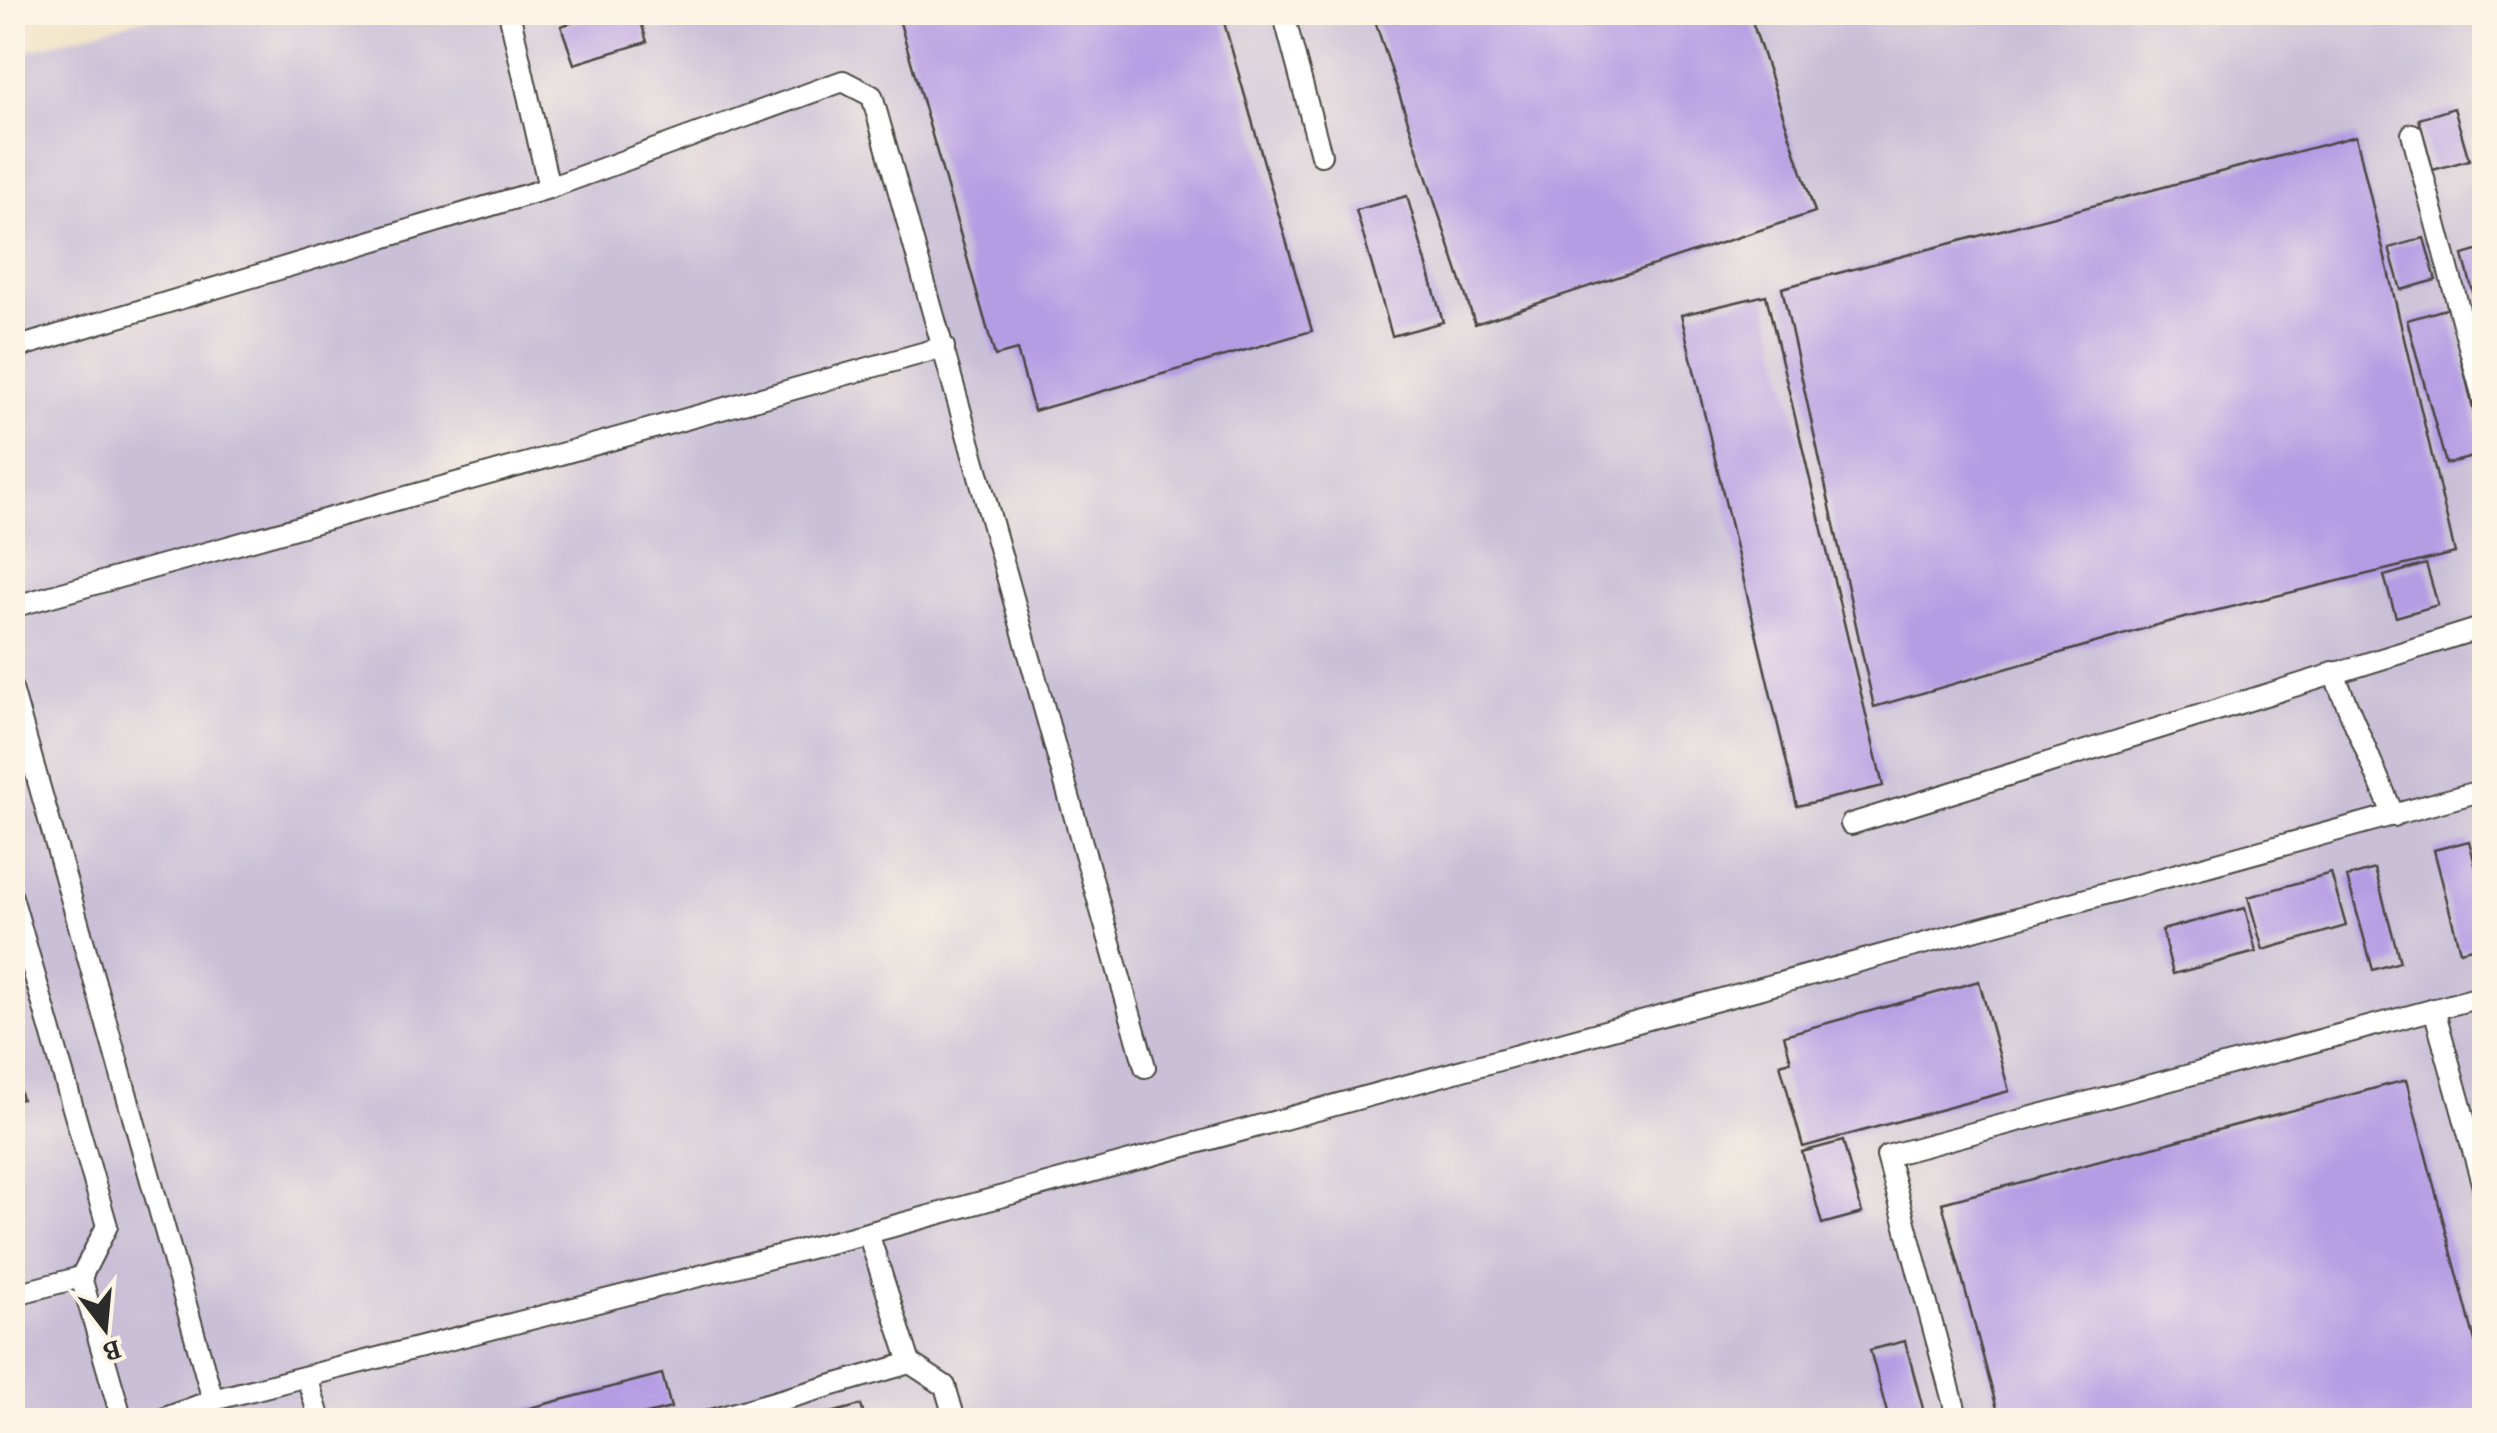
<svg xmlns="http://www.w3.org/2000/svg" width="2497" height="1433" font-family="'Gentium Book Plus',serif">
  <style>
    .industrial { fill: #c9bfd7 }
    .building { fill: #b59de4 }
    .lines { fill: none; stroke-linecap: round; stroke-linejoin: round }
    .lane-casing { stroke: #494742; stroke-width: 24 }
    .lane { stroke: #fff; stroke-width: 20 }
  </style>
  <rect width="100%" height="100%" fill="#fcf5e5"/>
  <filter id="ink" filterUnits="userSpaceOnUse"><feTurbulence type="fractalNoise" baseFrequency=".01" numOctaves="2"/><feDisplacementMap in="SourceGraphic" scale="20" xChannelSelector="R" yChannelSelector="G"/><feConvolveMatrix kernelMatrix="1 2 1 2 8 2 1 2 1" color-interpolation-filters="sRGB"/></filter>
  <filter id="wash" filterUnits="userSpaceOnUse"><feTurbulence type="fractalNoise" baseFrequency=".0048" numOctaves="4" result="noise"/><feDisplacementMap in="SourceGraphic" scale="40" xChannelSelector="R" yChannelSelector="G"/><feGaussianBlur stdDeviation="2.25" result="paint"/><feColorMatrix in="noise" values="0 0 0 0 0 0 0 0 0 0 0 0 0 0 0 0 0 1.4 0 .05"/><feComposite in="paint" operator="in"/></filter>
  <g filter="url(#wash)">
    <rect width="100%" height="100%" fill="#f1e4c7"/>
    <!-- industrial -->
    <path class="industrial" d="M166,12L2484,13V1420H13V55Z"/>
    <g id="blocks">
      <!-- building -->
      <g class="building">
        <path d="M604,12H638L647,42L574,64L561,26Z"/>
        <path d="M897,12H1221L1312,331L1034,411L1017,350L995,356Z"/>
        <path d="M1372,12H1749L1815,212L1475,324Z"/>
        <path d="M2454,108L2469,160L2433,170L2419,119Z"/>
        <path d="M2356,136L2455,553L2164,623L1874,707L1782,288Z"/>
        <path d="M1407,196L1443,322L1392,336L1356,210Z"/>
        <path d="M2424,238L2436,280L2401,290L2389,248Z"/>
        <path d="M2484,249V289L2473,292L2463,255Z"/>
        <path d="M1766,295L1883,786L1797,806L1681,315Z"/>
        <path d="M2449,308L2484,454L2446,464L2407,320Z"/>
        <path d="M2426,564L2438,605L2396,617L2384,576Z"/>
        <path d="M2469,841L2484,899V945L2460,951L2434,850Z"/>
        <path d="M2375,869L2400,962L2373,970L2347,877Z"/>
        <path d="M2331,873L2346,926L2263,950L2248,897Z"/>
        <path d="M2245,908L2256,952L2173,974L2162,930Z"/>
        <path d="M1979,981L2009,1091L1803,1147L1780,1064L1791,1061L1784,1035Z"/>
        <path d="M12,1066L22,1099L12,1101Z"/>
        <path d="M2406,1080L2484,1375V1420H2000L1942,1203Z"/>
        <path d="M1843,1141L1862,1213L1822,1224L1802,1152Z"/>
        <path d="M1905,1341L1926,1420H1889L1870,1350Z"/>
        <path d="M662,1374L671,1408L623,1420H525L522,1410Z"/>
        <path d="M861,1405L865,1420H808V1419Z"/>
      </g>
    </g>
  </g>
  <g filter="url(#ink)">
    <use href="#blocks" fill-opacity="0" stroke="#494742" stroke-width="2.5"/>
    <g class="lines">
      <defs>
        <g id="lane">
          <path d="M509,12L549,188"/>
          <path d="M1283,12L1321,155"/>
          <path d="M2412,134L2484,402"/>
          <path d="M12,349L549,188L843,81L872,96L1145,1067"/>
          <path d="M12,607L944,347"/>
          <path d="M2333,672L2394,816"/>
          <path d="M12,689L213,1400"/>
          <path d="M1851,824L2484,627"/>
          <path d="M12,897L107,1226L81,1277L12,1295"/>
          <path d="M2434,1009L2484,1190"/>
          <path d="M868,1233L910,1363L945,1386L955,1420"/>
          <path d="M81,1277L122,1420"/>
          <path d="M307,1377L320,1420"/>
          <path d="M160,1420L213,1400L868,1233L2484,790"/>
          <path d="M711,1420L910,1363"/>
          <path d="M1958,1420L1887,1156L2484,996"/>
        </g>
      </defs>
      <!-- lane casing -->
      <use href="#lane" class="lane-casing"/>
      <!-- lane -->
      <use href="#lane" class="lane"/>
    </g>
  </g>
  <!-- margin -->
  <rect width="2497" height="1433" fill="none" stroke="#fcf5e5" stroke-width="50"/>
  <!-- north arrow -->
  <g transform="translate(105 1328) rotate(164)" stroke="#fcf5e5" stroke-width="8" paint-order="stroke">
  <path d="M0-8L18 38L0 25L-18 38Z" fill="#2b2b2b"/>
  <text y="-15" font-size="28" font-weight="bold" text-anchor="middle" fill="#2b2b2b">B</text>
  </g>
</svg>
